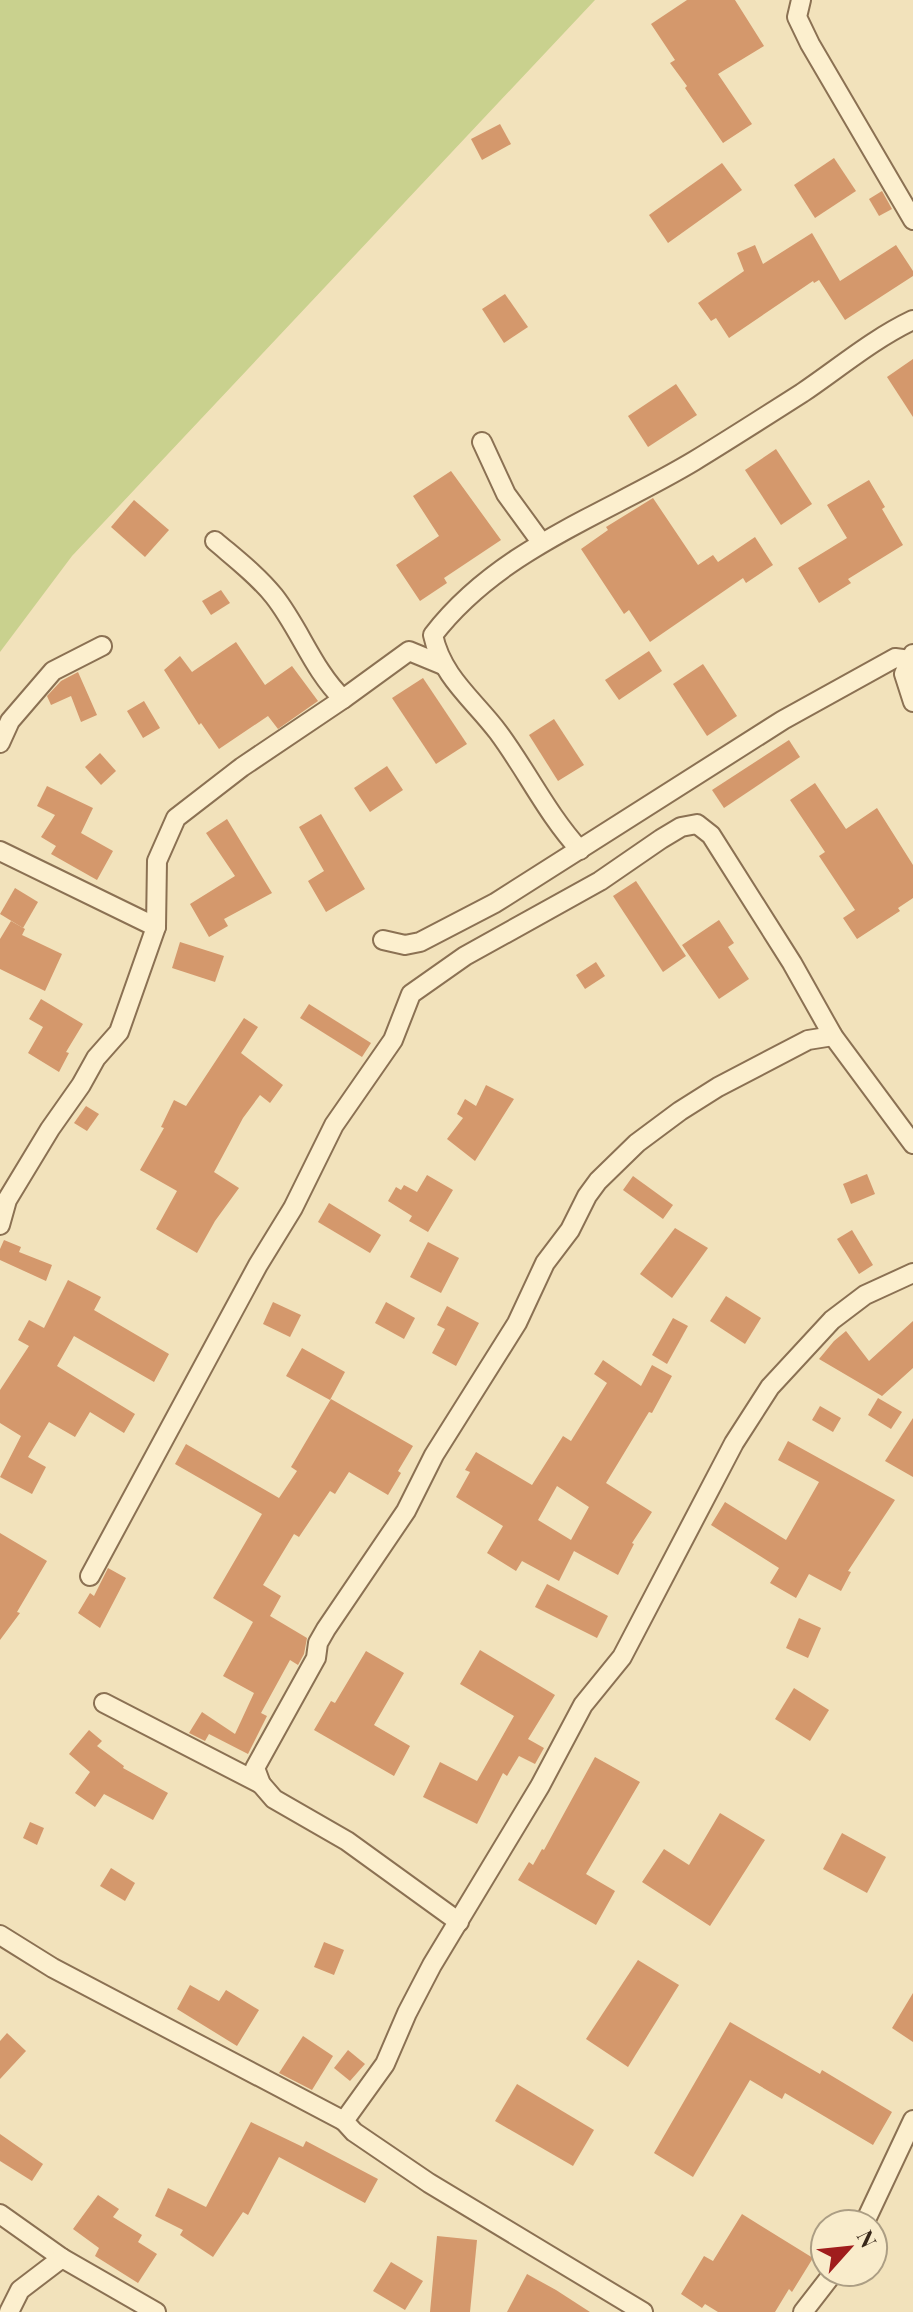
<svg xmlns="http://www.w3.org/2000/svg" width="913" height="2312" font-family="'Playfair Display',serif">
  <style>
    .green { fill: #c9d18e }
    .building { fill: #d4986c; fill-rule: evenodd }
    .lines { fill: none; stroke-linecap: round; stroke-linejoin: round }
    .minor-casing { stroke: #8b7153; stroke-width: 22 }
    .minor { stroke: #fcefce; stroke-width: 18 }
  </style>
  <rect width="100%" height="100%" fill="#f2e2bb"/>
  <!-- green -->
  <path class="green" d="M0,0H595L72,556L0,652Z"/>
  <!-- building -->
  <g class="building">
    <path d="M687,0H735L764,46L718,74L752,124L723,143L685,88L687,86L670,63L675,60L651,24Z"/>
    <path d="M500,124L511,144L482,160L471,139Z"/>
    <path d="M834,158L856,191L815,218L794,185Z"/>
    <path d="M722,163L742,190L668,243L649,215Z"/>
    <path d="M882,191L892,209L879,216L869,199Z"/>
    <path d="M812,233L840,281L896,245L913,271V276L845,320L819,280L814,283L813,281L729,338L716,318L711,321L698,303L744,271L737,253L755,245L763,264Z"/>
    <path d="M505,294L528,327L504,343L482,309Z"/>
    <path d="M913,359V417L887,377Z"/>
    <path d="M676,384L697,415L648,447L628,416Z"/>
    <path d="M776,449L812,504L781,525L745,470Z"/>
    <path d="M451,471L501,540L444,578L447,583L420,601L396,565L439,536L413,496Z"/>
    <path d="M869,480L885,507L882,509L903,545L848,579L851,583L819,603L798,568L847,538L827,505Z"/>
    <path d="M653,498L698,565L713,555L718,562L755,537L773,565L746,583L743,578L650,642L629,610L624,614L581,549L608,530L606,527Z"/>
    <path d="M134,500L169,530L145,557L111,527Z"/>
    <path d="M221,590L230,603L211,615L202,601Z"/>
    <path d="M236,642L265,685L292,666L318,701L278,729L268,716L219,749L201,723L199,725L164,670L180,656L192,672Z"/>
    <path d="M649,651L662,671L619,700L605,680Z"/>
    <path d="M703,664L737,716L707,736L673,684Z"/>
    <path d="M78,672L97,715L81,722L71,696L51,705L47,696L61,681Z"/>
    <path d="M423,678L467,744L436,764L392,698Z"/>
    <path d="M144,701L160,728L143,738L127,711Z"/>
    <path d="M554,719L584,765L558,781L529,735Z"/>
    <path d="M789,740L800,757L724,808L712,790Z"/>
    <path d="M100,753L116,771L101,785L85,767Z"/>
    <path d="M387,766L403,790L370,812L354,788Z"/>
    <path d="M815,783L846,829L877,808L913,865V898L898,908L900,911L857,939L843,918L855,910L819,856L825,852L790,800Z"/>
    <path d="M47,786L93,808L81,833L113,851L97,880L51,854L56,846L41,837L55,815L37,806Z"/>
    <path d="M321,814L365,889L326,912L308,881L324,871L299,827Z"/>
    <path d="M227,819L272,893L224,919L228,926L209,937L190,904L235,876L206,833Z"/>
    <path d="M636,881L686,956L663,972L613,896Z"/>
    <path d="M15,888L38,902L23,928L0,914Z"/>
    <path d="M719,920L734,943L728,947L749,979L719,999L682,945Z"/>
    <path d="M11,921L25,929L22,935L62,954L45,991L0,969V939Z"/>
    <path d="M180,942L224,956L215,982L172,968Z"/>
    <path d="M596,962L605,976L585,989L576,975Z"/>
    <path d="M41,999L83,1024L66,1052L69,1053L59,1072L28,1053L43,1027L29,1019Z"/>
    <path d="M309,1004L371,1043L362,1057L300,1018Z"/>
    <path d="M244,1018L258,1027L241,1053L283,1085L270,1103L260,1095L243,1118L214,1172L239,1188L215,1221L197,1253L156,1229L177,1191L140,1170L164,1128L161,1127L174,1100L186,1106Z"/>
    <path d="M486,1085L514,1099L475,1161L447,1139L463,1118L457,1114L465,1099L476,1106Z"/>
    <path d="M86,1106L99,1114L87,1131L74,1123Z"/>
    <path d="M867,1174L875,1194L851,1204L843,1184Z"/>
    <path d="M427,1175L453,1190L428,1232L409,1221L412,1216L388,1201L396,1187L401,1190L404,1185L417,1192Z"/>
    <path d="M633,1176L673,1205L663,1219L623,1190Z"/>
    <path d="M329,1203L381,1235L370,1253L318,1222Z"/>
    <path d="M675,1228L708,1248L672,1298L640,1274Z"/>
    <path d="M852,1230L873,1265L859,1274L837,1239Z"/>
    <path d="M4,1240L21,1247L19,1252L52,1265L46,1281L0,1260V1249Z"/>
    <path d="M428,1242L459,1258L441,1293L410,1277Z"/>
    <path d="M68,1280L101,1297L94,1310L169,1354L154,1382L74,1336L57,1366L135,1414L124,1433L90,1412L75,1437L49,1422L28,1457L46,1467L32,1494L0,1477L21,1436L0,1423V1390L29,1346L18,1340L29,1320L44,1328Z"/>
    <path d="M726,1296L761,1318L745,1344L710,1321Z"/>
    <path d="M273,1302L301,1315L290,1337L263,1324Z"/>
    <path d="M386,1302L415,1318L404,1339L375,1323Z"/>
    <path d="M447,1306L479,1323L456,1366L432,1353L445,1329L437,1325Z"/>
    <path d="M673,1318L688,1326L667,1364L652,1355Z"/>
    <path d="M913,1321V1368L882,1396L819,1359L834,1341L846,1331L869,1361Z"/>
    <path d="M302,1348L345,1372L330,1400L286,1376Z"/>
    <path d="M603,1360L641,1386L652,1365L672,1376L652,1413L649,1412L606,1483L652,1512L632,1543L634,1544L618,1575L574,1551L559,1581L522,1561L516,1571L487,1553L503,1526L456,1497L470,1472L465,1470L476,1452L532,1485L563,1436L571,1441L607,1383L594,1374ZM557,1486L589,1507L571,1540L538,1520Z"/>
    <path d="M878,1398L902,1412L891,1429L868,1415Z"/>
    <path d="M331,1399L413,1446L398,1471L401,1473L388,1495L349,1472L335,1494L330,1491L299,1537L294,1534L263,1585L281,1596L270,1616L307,1638L304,1654L298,1665L290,1660L261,1713L267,1716L248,1754L209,1734L205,1741L189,1733L202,1712L235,1734L254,1693L223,1676L253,1622L213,1598L262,1514L175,1464L186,1444L279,1498L297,1471L291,1467Z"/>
    <path d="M820,1406L841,1418L833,1432L812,1420Z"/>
    <path d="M913,1418V1477L885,1461Z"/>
    <path d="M788,1441L895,1500L848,1571L851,1572L841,1591L809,1574L796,1598L770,1583L779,1568L711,1525L725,1502L786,1540L819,1482L778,1460Z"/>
    <path d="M0,1533L47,1561L17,1612L20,1613L0,1640Z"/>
    <path d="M108,1568L126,1578L100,1628L78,1613L90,1593L94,1596Z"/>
    <path d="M547,1584L608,1616L597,1638L535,1607Z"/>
    <path d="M799,1618L821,1628L808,1658L786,1648Z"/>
    <path d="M480,1650L555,1695L528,1739L544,1748L535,1764L519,1756L507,1776L503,1773L477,1824L423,1797L440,1762L477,1781L514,1716L460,1684Z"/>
    <path d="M366,1651L404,1673L374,1725L410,1746L394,1776L314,1730L331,1701L335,1703Z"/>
    <path d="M794,1688L829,1710L810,1741L775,1719Z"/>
    <path d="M89,1730L102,1741L97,1746L124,1766L123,1768L168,1793L153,1820L104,1794L95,1807L75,1793L90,1772L69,1754Z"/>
    <path d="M595,1757L640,1782L586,1874L615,1891L596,1925L518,1880L529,1862L533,1865L542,1849L544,1850Z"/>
    <path d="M720,1813L765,1840L710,1926L642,1882L664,1849L689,1865Z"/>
    <path d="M30,1822L44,1828L37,1845L23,1838Z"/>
    <path d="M842,1833L886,1857L867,1893L823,1869Z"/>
    <path d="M111,1868L135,1883L125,1901L100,1886Z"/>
    <path d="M324,1942L344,1950L334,1975L314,1967Z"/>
    <path d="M638,1960L679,1985L628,2067L586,2039Z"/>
    <path d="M190,1985L219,2001L226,1990L259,2010L237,2046L177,2009Z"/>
    <path d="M913,1993V2042L892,2028Z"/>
    <path d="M730,2022L820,2074L822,2070L892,2112L873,2145L785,2093L782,2099L750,2080L693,2177L654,2153Z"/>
    <path d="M7,2033L26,2051L0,2079V2041Z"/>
    <path d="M303,2036L333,2056L312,2090L279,2073Z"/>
    <path d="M348,2050L365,2064L350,2081L334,2068Z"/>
    <path d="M517,2084L594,2130L573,2166L495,2121Z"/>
    <path d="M251,2122L303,2147L306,2141L378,2179L365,2203L279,2157L248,2215L243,2212L213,2257L180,2235L183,2230L155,2216L168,2188L206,2207Z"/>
    <path d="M0,2134L43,2164L32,2181L0,2161Z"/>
    <path d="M98,2195L119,2209L113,2217L142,2235L138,2242L157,2254L138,2283L95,2256L99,2248L73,2229Z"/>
    <path d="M742,2214L813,2258L792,2292L789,2289L775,2312H718L705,2304L702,2308L681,2294L704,2256L713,2261Z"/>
    <path d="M437,2236L477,2240L470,2312H430Z"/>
    <path d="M391,2262L423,2281L405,2310L373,2291Z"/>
    <path d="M527,2274L556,2290L590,2312H507Z"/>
  </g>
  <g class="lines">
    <defs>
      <g id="minor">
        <path d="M801,0L797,17L810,44L913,220"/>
        <path d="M482,442L506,494L541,542"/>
        <path d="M215,541C236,559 257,575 274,596C300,629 313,670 343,699L409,651L443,665"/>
        <path d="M913,654L904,674L913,702"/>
        <path d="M0,743L10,721L53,671L102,646"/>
        <path d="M580,850C547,814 527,771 498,732C473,699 442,677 433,635C499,549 604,515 694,461C730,439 766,416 802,393C839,368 873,339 913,320"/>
        <path d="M0,851L156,927"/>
        <path d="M383,940L405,945L420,942L495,903L783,720L895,658L910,660"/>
        <path d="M0,1225L7,1200L50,1129L81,1085L96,1058L119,1032L156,927L157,861L176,818L242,767L343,699"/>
        <path d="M90,1576L258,1265L293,1208L334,1125L393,1040L411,994L465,956L600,881L661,839L681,827L697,824L711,835L792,963L833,1036L913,1144"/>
        <path d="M104,1703L261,1784"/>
        <path d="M459,1922L347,1841L274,1799L261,1784L255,1768L316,1658L318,1643L326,1629L406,1511L434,1455L517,1323L545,1263L570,1230L587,1196L598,1181L637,1143L680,1111L718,1087L808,1040L833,1036"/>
        <path d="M0,1935L53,1968L344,2121"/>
        <path d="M0,2214L62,2258"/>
        <path d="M864,2224L913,2120"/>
        <path d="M9,2312L20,2290L62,2258L156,2312"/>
        <path d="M643,2312L429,2183L354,2132L344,2121L385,2064L407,2013L432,1965L540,1786L583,1705L622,1657L734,1443L770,1387L832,1320L865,1295L913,1273"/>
        <path d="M803,2312L834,2272"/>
      </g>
    </defs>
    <!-- minor casing -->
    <use href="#minor" class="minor-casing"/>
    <!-- minor -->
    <use href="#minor" class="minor"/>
  </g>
  <!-- north arrow -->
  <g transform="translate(849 2248) rotate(63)"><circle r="38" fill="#f9eccb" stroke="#ac9e84" stroke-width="2"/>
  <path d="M0-6L14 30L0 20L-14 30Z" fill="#a01d1d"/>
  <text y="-12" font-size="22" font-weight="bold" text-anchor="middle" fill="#38281a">N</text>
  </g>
</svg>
